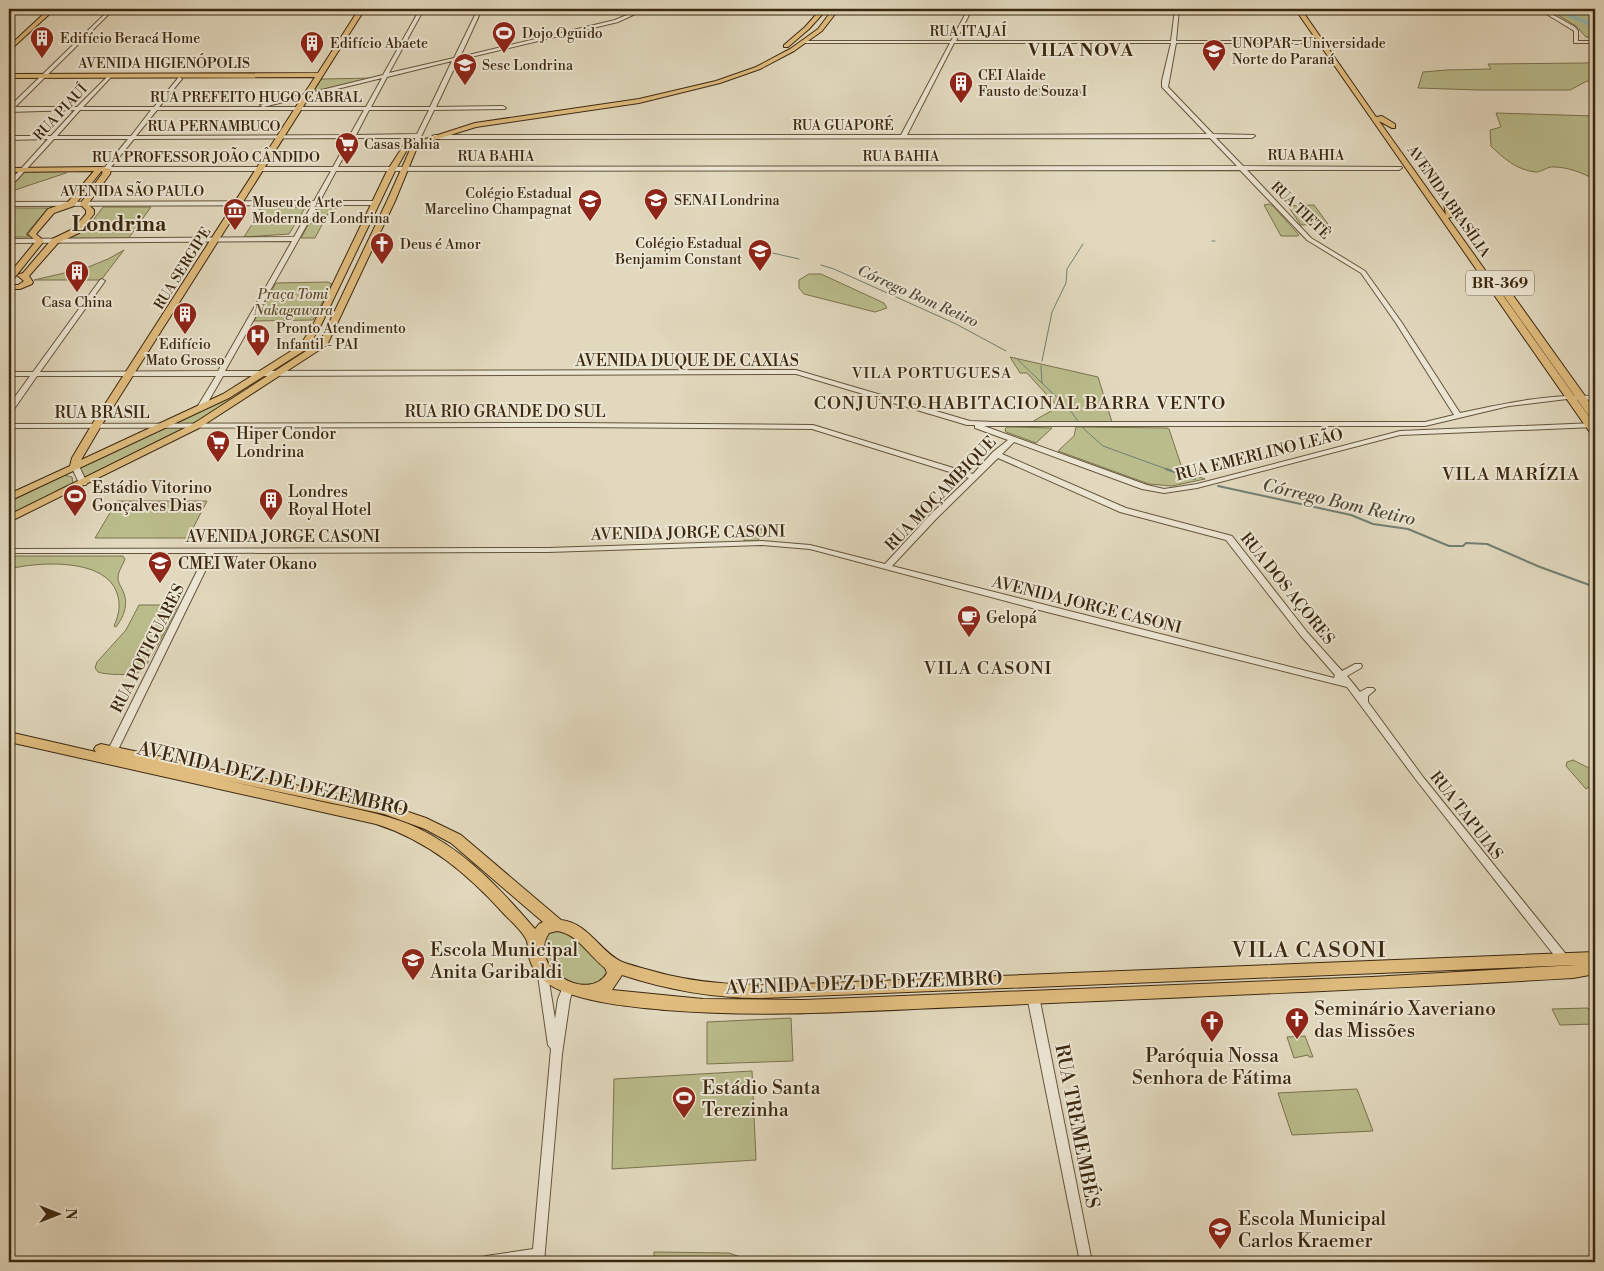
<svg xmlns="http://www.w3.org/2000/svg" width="1604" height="1271" font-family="'Libre Bodoni',serif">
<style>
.green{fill:#babc8c;stroke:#7b724e}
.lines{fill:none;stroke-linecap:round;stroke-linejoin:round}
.stream-far1{stroke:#717f72;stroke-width:1}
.stream{stroke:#717f72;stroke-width:2}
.river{fill:#94b9b4;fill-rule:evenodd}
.minor-casing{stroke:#65543a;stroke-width:2}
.major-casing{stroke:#3c280f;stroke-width:2}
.highway-casing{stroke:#3c280f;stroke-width:2}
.minor{fill:#ece6d4;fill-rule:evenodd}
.major{fill:#e0bc7e;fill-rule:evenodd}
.highway{fill:#e0bc7e;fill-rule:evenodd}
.labels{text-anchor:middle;stroke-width:4;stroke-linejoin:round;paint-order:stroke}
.far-street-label{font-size:14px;fill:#3c280f;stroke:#ece6d4}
.far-poi-label{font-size:14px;fill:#3c280f;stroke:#ece6d4;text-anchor:start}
.far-park-label{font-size:14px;font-style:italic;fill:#5c4d2e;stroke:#ece6d4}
.shield{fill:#ece6d4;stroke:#71614a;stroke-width:1}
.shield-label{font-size:15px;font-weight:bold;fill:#3c280f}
.far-water-label{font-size:15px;font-style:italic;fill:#524c38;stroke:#ece6d4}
.far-neighbourhood-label{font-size:15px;letter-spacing:1px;fill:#3c280f;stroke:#ece6d4}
.street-label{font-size:16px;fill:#3c280f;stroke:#ece6d4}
.poi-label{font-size:16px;fill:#3c280f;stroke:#ece6d4;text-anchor:start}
.far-district-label{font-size:18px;font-weight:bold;letter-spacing:1px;fill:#3c280f;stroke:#ece6d4}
.neighbourhood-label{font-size:18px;letter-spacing:1px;fill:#3c280f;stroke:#ece6d4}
.water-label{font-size:18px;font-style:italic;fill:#524c38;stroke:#ece6d4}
.near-street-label{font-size:19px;fill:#3c280f;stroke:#ece6d4}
.near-poi-label{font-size:19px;fill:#3c280f;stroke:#ece6d4;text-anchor:start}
.far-town-label{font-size:21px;font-weight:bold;fill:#3c280f;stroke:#ece6d4}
.near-quarter-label{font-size:22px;letter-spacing:1px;fill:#3c280f;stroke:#ece6d4}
</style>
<rect width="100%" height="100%" fill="#e1d8bd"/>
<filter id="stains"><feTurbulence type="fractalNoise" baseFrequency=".004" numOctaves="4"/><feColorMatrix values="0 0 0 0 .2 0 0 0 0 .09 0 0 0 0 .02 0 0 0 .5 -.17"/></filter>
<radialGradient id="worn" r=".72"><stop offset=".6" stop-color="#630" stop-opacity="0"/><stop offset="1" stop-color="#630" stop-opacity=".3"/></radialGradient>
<g class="green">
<path d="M1548 9H1576L1595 18V38L1586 37 1576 26Z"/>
<path d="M1595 61V84L1587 81 1570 90H1478L1418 88 1423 72 1447 70 1491 69 1488 64 1586 63Z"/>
<path d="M373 78 313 92 321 79Z"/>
<path d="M1079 89 1082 97 1030 95 1029 89Z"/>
<path d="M1496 113 1595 116V180C1584 173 1567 167 1554 167 1547 166 1541 173 1535 172 1517 170 1503 158 1491 146L1490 130 1501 127Z"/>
<path d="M26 171H68L66 173 9 192V189Z"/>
<path d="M1269 204 1273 206 1299 235 1297 236H1281L1264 205Z"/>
<path d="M1314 205 1328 224 1301 225 1288 206Z"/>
<path d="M263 206 305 208 289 234 244 237 261 210 257 208 258 207Z"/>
<path d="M319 206H338L337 208H332L324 220 310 221Z"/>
<path d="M103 207H151L128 239H65L85 231Z"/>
<path d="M9 208H48L26 234 29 237H9Z"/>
<path d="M309 223H323L315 238H301Z"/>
<path d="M124 250 101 280H34L86 268 108 259Z"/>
<path d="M809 274H821L884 303 887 308 875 312 804 294 799 288V280Z"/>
<path d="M328 282 332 284 313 320 254 321 276 283Z"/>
<path d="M1010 357 1098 377 1112 422 1030 423 1058 407 1027 373H1020Z"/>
<path d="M263 376 267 377 196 423 176 424Z"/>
<path d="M1007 427H1010L1052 428 1036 443 1006 432 1005 429Z"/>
<path d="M1076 427 1167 428 1169 429 1183 471 1205 479 1172 486 1149 484 1058 451 1074 436Z"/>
<path d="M162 428H187L84 480 79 467Z"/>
<path d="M64 475 72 477 73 483 56 491 53 494 9 515V502Z"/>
<path d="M117 501H207L188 538H95Z"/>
<path d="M745 529H764L767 531 757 541H744Z"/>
<path d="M9 556H123L125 559C123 565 118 571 118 578 118 582 120 585 122 589 129 602 125 615 116 627L114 626C119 615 121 605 117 593 105 557 37 562 9 569Z"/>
<path d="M139 605H178C172 617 149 665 141 671 134 676 105 675 98 672L95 668 97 662 126 630Z"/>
<path d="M1573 760 1595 771V783L1586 789 1566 766 1567 762Z"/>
<path d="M551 930 568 932 605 965 608 973 596 984 583 985 573 983 557 975 543 959 541 943Z"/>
<path d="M1588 1008 1595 1024 1560 1025 1552 1009Z"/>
<path d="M791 1018 793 1061 707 1064V1022Z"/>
<path d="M1305 1036 1313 1057H1309L1308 1055 1294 1058 1287 1037Z"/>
<path d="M752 1071 756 1160 612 1169 614 1079Z"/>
<path d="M1357 1089 1373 1131 1292 1135 1278 1093Z"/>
<path d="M654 1252 729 1253 738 1256 746 1262H654Z"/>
</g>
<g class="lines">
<g class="stream-far1">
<path d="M1212 241H1215"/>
<path d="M755 249 799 259"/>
<path d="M821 265 834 269 956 324 1006 351"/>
<path d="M1016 358 1069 409 1084 429 1103 446 1169 470"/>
<path d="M1042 361 1052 312 1066 283 1067 269 1083 244"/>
<path d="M1041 366 1042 383"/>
</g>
<g class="stream">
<path d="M1166 469 1195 479"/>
<path d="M1218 486 1351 515 1373 524 1408 529 1449 546H1463L1466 543 1487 544 1540 567 1595 587"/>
</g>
<path class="river" d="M1554 9H1560L1595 24V28L1554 11Z"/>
<g class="minor-casing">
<g id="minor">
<path d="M110 9H114L15 107H77L109 75H111V77L83 107H154L179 77 182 79 159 107H366L382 78 263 107 260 105 383 75 420 9H424L389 73 454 58 478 9H482L460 57 615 20 641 9H646L618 22 458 60 436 107 503 106 506 108 505 109 434 110 419 141H415V138H354L338 167 1237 166 1210 138 434 139 431 137 434 135H901L950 43H804L802 42 804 41H951L968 9H972L956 41H1171L1175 9H1179L1176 41H1301L1315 44V46H1313L1301 43H1176L1168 87 1213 134 1254 135 1255 136 1252 138H1216L1243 166 1401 167 1402 168 1399 170H1247L1311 238 1365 271 1402 323 1460 413C1506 403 1548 394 1595 396V400L1567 399 1509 406 1425 426H984L1147 485 1164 489 1197 484 1400 431 1595 423V427L1400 435 1197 488 1164 493 1142 489 1014 442 1002 454 1126 508 1232 536 1307 632 1342 671 1355 664H1361L1362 666 1361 668 1347 676 1360 692 1367 688H1373L1375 690 1368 696V702L1423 777 1569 958 1570 961 1569 964 1565 965 1561 964 1417 781 1347 687 1047 612 810 549 762 545 548 552 214 553 115 756 113 758H107L105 756 206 553H9V549L548 548 762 541 810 545 885 564 930 515 969 478 812 429 574 427 9 428V424L574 423 813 425 973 474 993 452 1008 440 975 428V425H967L796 374 223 376 204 409 200 411 196 409 216 376H37L12 412H9V405L30 376H9V372H33L100 280 102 279 105 281 40 372 218 371 292 241 9 243V239L294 237 312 205 9 206V202L314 201 331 171H100L98 170V168L105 167 128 139H54L11 186 9 187V182L48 139 9 140V136H51L75 110 9 112V107ZM954 43H1171L1162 81V87L1207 134 907 135ZM452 61 430 107H371L387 77ZM80 110H151L131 136H57ZM157 110H364L350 135 136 136ZM369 110H429L417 134 356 135ZM349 138 333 167H111L134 139ZM1240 170 1307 240 1361 273 1396 323 1454 415 1425 422H994L970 421 796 370 225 371 318 205H376L379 203 376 201H320L336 171ZM998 458 1120 512 1226 540 1301 636 1335 675 1334 678 892 566 936 519Z"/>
<path d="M1538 9H1543L1575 27 1578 31V41H1595V43H1574V31L1571 29Z"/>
<path d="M72 464H78L79 466 87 483 86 485H83L79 483 71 466Z"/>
<path d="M542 965 546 966 547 969 555 1019 558 999 564 984 568 982 572 984 574 987 570 999 562 1054 544 1262H480L481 1258 486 1256 533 1249 551 1049 548 1045 537 969 538 966Z"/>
<path d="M1033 991 1037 993 1039 996 1092 1262H1080L1027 996 1029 993Z"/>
</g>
</g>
<g class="major-casing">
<g id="major">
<path d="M49 9H55L9 51V46Z"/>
<path d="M359 9H365L101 426 81 460 223 394 296 348 303 341 313 325 387 171 407 140H411L412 141 395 171 321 325 310 344 302 352 229 398 9 501V494L70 466 72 458 91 426 315 77 9 78V74L318 73Z"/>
<path d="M821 9H827L809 29 788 47H784V45L805 27Z"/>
<path d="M833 9H839L822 31 794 51 760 69 720 83 639 103 476 127 418 145 395 201 327 345 199 428 9 522V515L193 424 320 342 387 201 413 143 475 123 639 99 716 81 756 67 790 49 818 29Z"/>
<path d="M100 167 111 169 110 174 88 204 94 210V214L79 233 58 243 29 276 33 282 32 284 20 289H9V285H18L24 281 17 275 23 273 52 239 73 229 86 214V210L80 204 102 174 103 169 74 206 54 213 36 234 44 241 15 277H9V274L36 241 28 234 48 209 68 202 94 171 9 172V168Z"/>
</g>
</g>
<g class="highway-casing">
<g id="highway">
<path d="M1295 9H1301L1376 117 1382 116 1395 124V128H1392L1379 121 1446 215 1444 203 1451 201 1454 216 1448 218 1595 425V435L1591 434Z"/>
<path d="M1499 279 1502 280 1595 410V420L1591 419 1494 282Z"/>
<path d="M9 732 96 752 94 749 96 746 101 744 385 804 426 818 461 835 561 920C588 923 598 949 620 961 629 965 639 967 649 970 699 985 749 986 801 984L1595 952V974L1573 978C1368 990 1164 998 959 1007 861 1011 763 1018 665 1010 633 1007 600 1004 570 994 551 988 534 977 529 957 527 951 529 944 526 939 521 930 512 922 505 915 468 874 429 841 376 824L9 742ZM224 780 384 814 425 829 451 843 543 922 539 924 535 929C504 893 472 858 431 835 400 817 366 811 332 804 296 796 260 788 224 780ZM557 931C578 934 589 956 605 968L607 973C589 1004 526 968 549 933ZM1576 965 1372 977 803 1000 703 999 612 990 622 975C668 990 713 998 761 998Z"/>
</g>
</g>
<use href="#minor" class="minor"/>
<use href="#major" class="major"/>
<use href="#highway" class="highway"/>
</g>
<defs>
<g id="stadium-pin" transform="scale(1.25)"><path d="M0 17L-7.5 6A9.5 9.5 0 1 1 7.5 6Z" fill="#8f2418" stroke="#ece6d4"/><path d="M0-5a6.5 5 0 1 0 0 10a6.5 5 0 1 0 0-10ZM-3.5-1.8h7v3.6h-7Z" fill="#fff"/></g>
<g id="building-pin" transform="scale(1.25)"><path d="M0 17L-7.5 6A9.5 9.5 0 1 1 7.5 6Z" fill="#8f2418" stroke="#ece6d4"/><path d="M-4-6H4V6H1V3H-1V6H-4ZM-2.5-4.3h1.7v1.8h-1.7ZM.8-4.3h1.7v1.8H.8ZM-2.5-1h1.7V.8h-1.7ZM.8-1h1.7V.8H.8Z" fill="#fff"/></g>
<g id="university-pin" transform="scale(1.25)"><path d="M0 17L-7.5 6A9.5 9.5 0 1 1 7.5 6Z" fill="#8f2418" stroke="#ece6d4"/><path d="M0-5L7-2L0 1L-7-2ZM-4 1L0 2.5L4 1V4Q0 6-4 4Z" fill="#fff"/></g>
<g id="supermarket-pin" transform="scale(1.25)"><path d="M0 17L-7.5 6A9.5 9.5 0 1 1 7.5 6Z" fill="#8f2418" stroke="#ece6d4"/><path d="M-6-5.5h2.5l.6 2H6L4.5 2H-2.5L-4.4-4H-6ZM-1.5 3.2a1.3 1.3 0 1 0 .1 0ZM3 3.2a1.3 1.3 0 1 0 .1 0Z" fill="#fff"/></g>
<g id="school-pin" transform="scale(1.25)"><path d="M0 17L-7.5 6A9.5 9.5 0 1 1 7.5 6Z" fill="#8f2418" stroke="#ece6d4"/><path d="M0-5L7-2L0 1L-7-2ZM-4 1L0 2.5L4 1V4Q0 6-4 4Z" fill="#fff"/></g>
<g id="museum-pin" transform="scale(1.25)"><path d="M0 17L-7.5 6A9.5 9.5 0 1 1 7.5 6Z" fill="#8f2418" stroke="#ece6d4"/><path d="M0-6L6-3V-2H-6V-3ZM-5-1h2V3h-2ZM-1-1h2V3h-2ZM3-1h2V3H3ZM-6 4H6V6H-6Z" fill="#fff"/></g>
<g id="church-pin" transform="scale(1.25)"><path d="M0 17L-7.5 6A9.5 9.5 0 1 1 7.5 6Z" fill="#8f2418" stroke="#ece6d4"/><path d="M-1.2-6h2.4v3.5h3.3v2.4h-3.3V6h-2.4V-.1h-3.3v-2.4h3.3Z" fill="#fff"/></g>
<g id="hospital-pin" transform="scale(1.25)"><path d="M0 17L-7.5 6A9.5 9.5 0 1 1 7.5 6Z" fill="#8f2418" stroke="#ece6d4"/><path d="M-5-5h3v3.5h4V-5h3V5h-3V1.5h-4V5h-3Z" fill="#fff"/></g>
<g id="cafe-pin" transform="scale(1.25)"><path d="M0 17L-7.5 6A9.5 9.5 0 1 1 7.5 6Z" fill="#8f2418" stroke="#ece6d4"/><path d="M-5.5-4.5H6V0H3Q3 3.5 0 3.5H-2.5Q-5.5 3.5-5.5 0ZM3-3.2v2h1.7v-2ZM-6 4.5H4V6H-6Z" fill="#fff"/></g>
</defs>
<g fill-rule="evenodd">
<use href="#stadium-pin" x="504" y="33"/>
<use href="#building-pin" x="42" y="38"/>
<use href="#building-pin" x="312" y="43"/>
<use href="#university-pin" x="1214" y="51"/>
<use href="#university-pin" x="465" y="65"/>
<use href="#building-pin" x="961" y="83"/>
<use href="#supermarket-pin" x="347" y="144"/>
<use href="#university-pin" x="656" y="200"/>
<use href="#school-pin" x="590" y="201"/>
<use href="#museum-pin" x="235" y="210"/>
<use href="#church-pin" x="382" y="244"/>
<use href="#school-pin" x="760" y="251"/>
<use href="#building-pin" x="77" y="272"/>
<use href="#building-pin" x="185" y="314"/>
<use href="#hospital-pin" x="258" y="336"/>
<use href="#supermarket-pin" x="218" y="442"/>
<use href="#stadium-pin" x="75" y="496"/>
<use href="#building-pin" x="271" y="500"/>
<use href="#school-pin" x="160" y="563"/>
<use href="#cafe-pin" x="969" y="617"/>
<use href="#school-pin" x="413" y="960"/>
<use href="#church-pin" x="1297" y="1019"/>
<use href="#church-pin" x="1212" y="1022"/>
<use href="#stadium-pin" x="684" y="1098"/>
<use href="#school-pin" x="1220" y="1229"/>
</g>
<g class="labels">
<g class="far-street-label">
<text x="968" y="36">RUA ITAJAÍ</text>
<text x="164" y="68">AVENIDA HIGIENÓPOLIS</text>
<text x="256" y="102">RUA PREFEITO HUGO CABRAL</text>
<text transform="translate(60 112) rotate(-47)" y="5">RUA PIAUÍ</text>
<text x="843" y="130">RUA GUAPORÉ</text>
<text x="214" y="131">RUA PERNAMBUCO</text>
<text x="1306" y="160">RUA BAHIA</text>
<text x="496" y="161">RUA BAHIA</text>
<text x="901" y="161">RUA BAHIA</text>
<text x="206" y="162">RUA PROFESSOR JOÃO CÂNDIDO</text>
<text x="132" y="196">AVENIDA SÃO PAULO</text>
<text transform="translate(1449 201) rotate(55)" y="5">AVENIDA BRASÍLIA</text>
<text transform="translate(1301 210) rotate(44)" y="5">RUA TIETÊ</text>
<text transform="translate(182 268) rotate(-58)" y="5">RUA SERGIPE</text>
</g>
<g class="far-poi-label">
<text x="522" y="38">Dojo Oguido</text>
<text x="60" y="43">Edifício Beracá Home</text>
<text x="330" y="48">Edifício Abaete</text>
<text x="1232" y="48">UNOPAR - Universidade<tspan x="1232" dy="16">Norte do Paraná</tspan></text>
<text x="482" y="70">Sesc Londrina</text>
<text x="978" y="80">CEI Alaide<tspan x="978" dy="16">Fausto de Souza I</tspan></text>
<text x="364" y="149">Casas Bahia</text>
<text x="572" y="198" text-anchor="end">Colégio Estadual<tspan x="572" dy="16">Marcelino Champagnat</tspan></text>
<text x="674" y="205">SENAI Londrina</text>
<text x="252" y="207">Museu de Arte<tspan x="252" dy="16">Moderna de Londrina</tspan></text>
<text x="742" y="248" text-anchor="end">Colégio Estadual<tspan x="742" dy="16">Benjamim Constant</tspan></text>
<text x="400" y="249">Deus é Amor</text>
<text x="77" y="307" text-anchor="middle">Casa China</text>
<text x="276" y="333">Pronto Atendimento<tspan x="276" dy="16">Infantil - PAI</tspan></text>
<text x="185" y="349" text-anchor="middle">Edifício<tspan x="185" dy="16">Mato Grosso</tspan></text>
</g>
<g class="far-park-label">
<text x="293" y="299">Praça Tomi<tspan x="293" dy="16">Nakagawara</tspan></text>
</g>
<rect class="shield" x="1466" y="270.5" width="68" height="25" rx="4"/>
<g class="shield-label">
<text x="1500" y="288">BR-369</text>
</g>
<g class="far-water-label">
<text transform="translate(918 296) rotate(24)" y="5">Córrego Bom Retiro</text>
</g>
<g class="far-neighbourhood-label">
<text x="932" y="378">VILA PORTUGUESA</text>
</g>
<g class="street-label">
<text x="687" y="366">AVENIDA DUQUE DE CAXIAS</text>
<text x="505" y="417">RUA RIO GRANDE DO SUL</text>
<text x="102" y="418">RUA BRASIL</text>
<text transform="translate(1259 454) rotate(-14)" y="6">RUA EMERLINO LEÃO</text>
<text transform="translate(940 493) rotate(-46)" y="6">RUA MOÇAMBIQUE</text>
<text transform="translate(688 532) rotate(-1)" y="6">AVENIDA JORGE CASONI</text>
<text x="283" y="542">AVENIDA JORGE CASONI</text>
<text transform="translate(1288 588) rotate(51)" y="6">RUA DOS AÇORES</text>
<text transform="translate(1087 604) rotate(14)" y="6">AVENIDA JORGE CASONI</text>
<text transform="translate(147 648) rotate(-63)" y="6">RUA POTIGUARES</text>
<text transform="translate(1467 815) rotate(52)" y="6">RUA TAPUIAS</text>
</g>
<g class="poi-label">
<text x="236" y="439">Hiper Condor<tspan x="236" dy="18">Londrina</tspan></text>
<text x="92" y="493">Estádio Vitorino<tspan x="92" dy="18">Gonçalves Dias</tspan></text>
<text x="288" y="497">Londres<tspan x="288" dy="18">Royal Hotel</tspan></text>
<text x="178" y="569">CMEI Water Okano</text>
<text x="986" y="623">Gelopá</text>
</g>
<g class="far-district-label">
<text x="1081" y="56">VILA NOVA</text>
</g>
<g class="neighbourhood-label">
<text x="1020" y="409">CONJUNTO HABITACIONAL BARRA VENTO</text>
<text x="1511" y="480">VILA MARÍZIA</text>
<text x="988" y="674">VILA CASONI</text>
</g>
<g class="water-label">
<text transform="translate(1339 502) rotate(13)" y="6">Córrego Bom Retiro</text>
</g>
<g class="near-street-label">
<text transform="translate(273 778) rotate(13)" y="7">AVENIDA DEZ DE DEZEMBRO</text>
<text transform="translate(864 982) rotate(-2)" y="7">AVENIDA DEZ DE DEZEMBRO</text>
<text transform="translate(1078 1126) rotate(79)" y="7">RUA TREMEMBÉS</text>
</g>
<g class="near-poi-label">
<text x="430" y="956">Escola Municipal<tspan x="430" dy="22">Anita Garibaldi</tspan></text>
<text x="1314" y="1015">Seminário Xaveriano<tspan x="1314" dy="22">das Missões</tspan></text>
<text x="1212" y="1062" text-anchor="middle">Paróquia Nossa<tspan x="1212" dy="22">Senhora de Fátima</tspan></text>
<text x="702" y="1094">Estádio Santa<tspan x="702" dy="22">Terezinha</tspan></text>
<text x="1238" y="1225">Escola Municipal<tspan x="1238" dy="22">Carlos Kraemer</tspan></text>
</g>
<g class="far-town-label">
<text x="119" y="231">Londrina</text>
</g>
<g class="near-quarter-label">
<text x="1309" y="957">VILA CASONI</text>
</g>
</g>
<rect width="1604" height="1271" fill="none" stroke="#e1d8bd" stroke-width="30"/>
<rect x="10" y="10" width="1584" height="1251" fill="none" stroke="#3c280f" stroke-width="2.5"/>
<rect x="15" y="15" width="1574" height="1241" fill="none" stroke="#3c280f"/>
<g transform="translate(58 1214) rotate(90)" stroke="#ece6d4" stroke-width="4" paint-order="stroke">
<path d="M0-4L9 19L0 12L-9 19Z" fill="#3c280f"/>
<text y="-8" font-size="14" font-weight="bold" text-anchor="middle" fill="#3c280f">N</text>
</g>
<rect width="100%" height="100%" filter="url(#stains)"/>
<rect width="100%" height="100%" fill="url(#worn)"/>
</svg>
